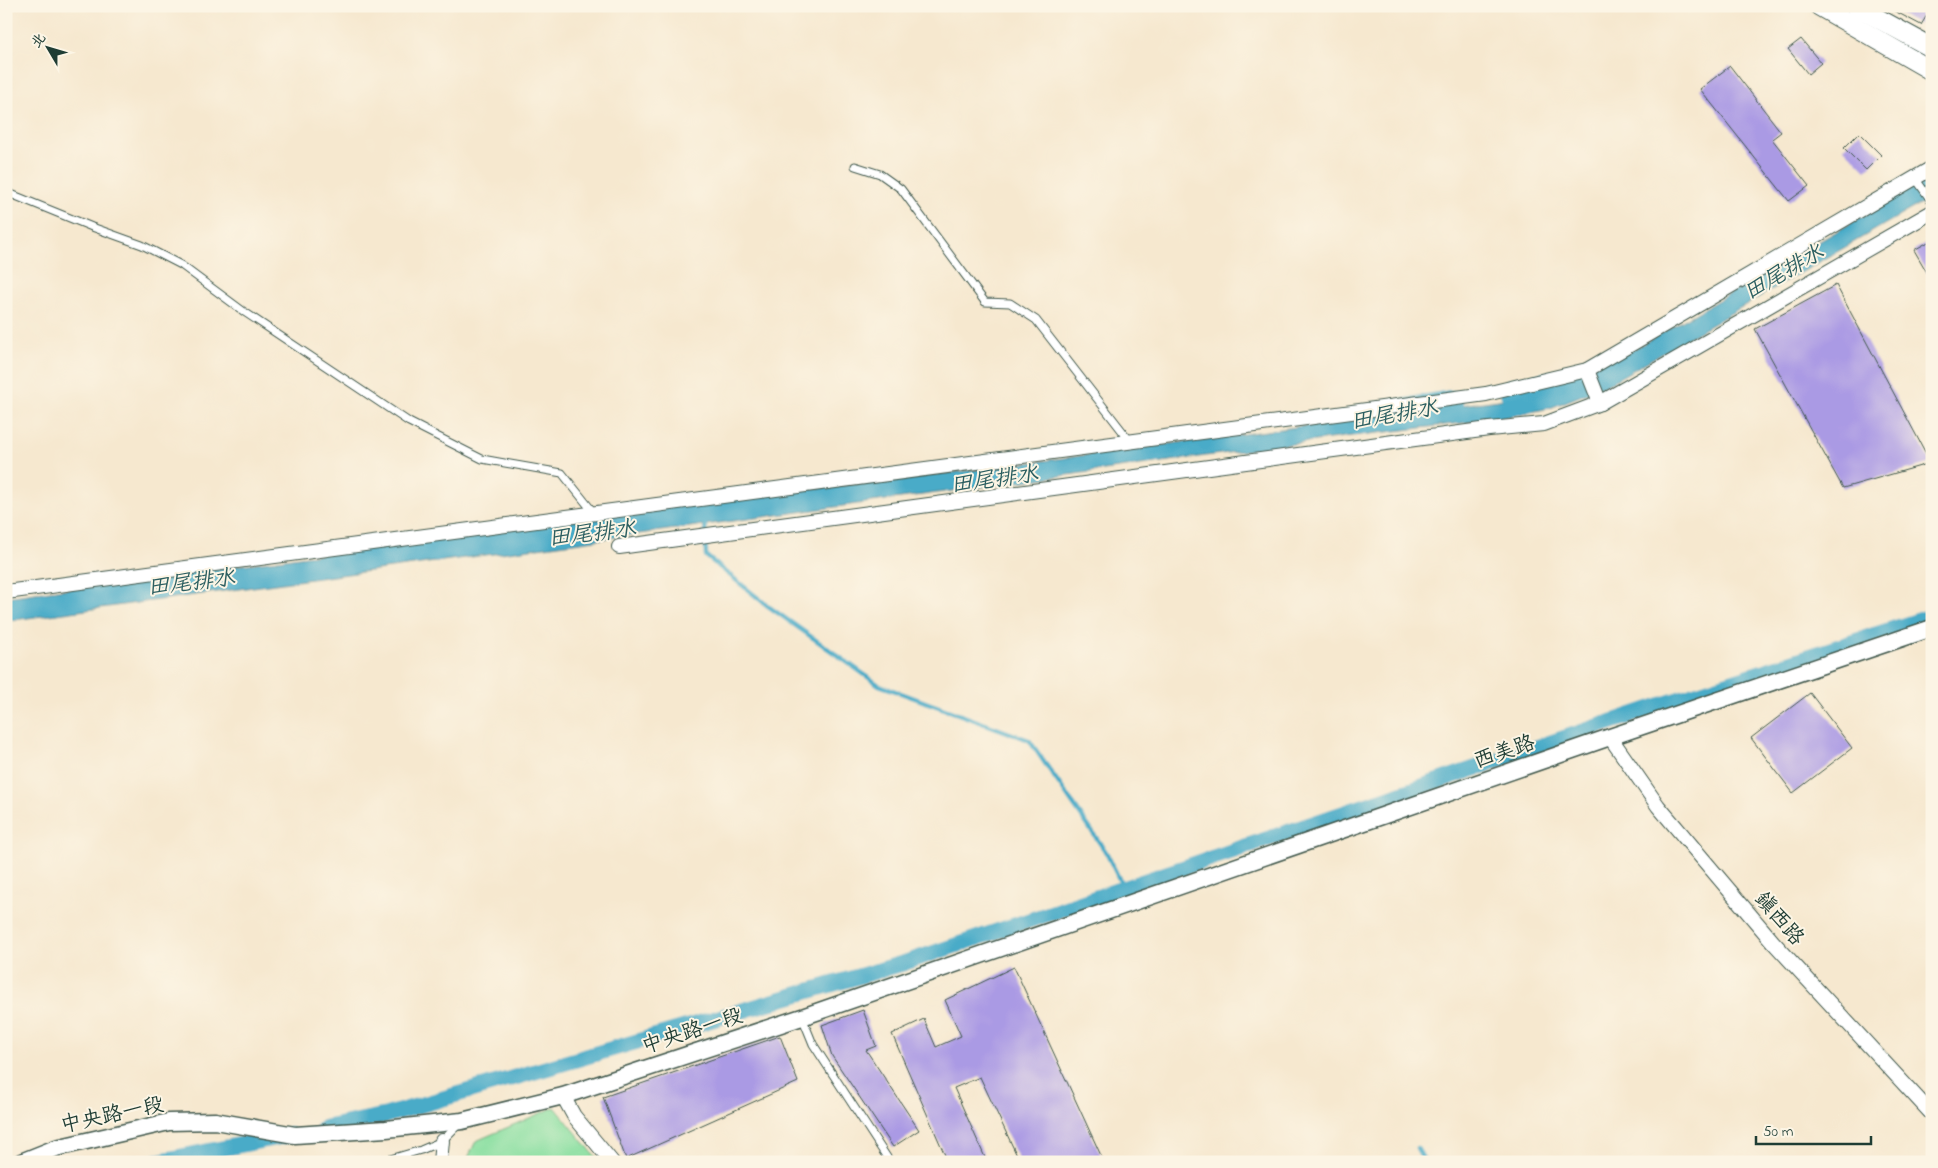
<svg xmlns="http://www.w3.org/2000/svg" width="1938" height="1168" font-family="'Indie Flower','LXGW WenKai TC',sans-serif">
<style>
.green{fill:#8adfa1;stroke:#548e6a}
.water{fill:#48abc8;stroke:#34747e}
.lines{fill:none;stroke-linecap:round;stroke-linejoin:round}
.stream{stroke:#48abc8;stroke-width:4.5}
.canal{stroke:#48abc8;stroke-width:16}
.river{stroke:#48abc8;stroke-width:28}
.building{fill:#aa9ae4}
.service-casing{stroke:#3f574b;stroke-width:9}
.minor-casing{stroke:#3f574b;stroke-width:16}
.tertiary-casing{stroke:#3f574b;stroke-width:19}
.secondary-casing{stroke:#3f574b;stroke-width:21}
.service{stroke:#fff;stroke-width:7}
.minor{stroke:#fff;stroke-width:14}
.tertiary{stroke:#fff;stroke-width:16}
.secondary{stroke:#fff;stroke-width:19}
.labels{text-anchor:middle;stroke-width:4;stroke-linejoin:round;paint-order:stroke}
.street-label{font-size:21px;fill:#1f3d34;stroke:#fcf5e5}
.water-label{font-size:22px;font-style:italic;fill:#2b5e60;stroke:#fcf5e5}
</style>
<rect width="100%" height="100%" fill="#fcf5e5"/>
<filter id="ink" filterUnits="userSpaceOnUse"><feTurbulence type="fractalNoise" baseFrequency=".02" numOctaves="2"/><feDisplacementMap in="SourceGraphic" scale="10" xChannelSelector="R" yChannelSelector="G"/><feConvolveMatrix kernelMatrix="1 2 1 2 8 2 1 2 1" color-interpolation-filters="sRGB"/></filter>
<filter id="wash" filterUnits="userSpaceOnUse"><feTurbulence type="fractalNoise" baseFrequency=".0096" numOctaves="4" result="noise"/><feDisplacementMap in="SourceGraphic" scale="20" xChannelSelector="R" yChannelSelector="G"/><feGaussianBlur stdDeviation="1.12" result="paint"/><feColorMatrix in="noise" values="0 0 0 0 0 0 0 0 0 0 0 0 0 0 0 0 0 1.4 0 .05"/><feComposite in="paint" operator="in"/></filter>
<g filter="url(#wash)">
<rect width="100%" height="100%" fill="#f6e8cf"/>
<path class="green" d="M555 1107 600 1162H466L476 1141Z"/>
<path class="water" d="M1932 176V197L1605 386 1550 408 1496 419 1344 437 6 621V597L710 501 974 470 1499 400 1575 382 1586 377Z"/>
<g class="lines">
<g class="stream">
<path d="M705 519 706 556 768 606 879 685 1029 740 1106 852 1124 889"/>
<path d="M1417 1148 1425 1162"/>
</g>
<g class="canal">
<path d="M324 1128 387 1115 904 963 1664 704 1932 616"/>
<path d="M154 1162 290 1135"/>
</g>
<g class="river">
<path d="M1514 392 1580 380 1611 364"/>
<path d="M1359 420 1450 404"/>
</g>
</g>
<g id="blocks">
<g class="building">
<path d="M1885 6H1932V7L1921 25Z"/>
<path d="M1801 39 1821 63 1808 74 1788 49Z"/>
<path d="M1730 66 1781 132 1772 139 1809 186 1789 201 1700 89Z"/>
<path d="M1859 133 1881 155 1866 170 1844 148Z"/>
<path d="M1932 240V281L1914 250Z"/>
<path d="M1836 285 1931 463 1843 488 1755 329Z"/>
<path d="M1810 693 1852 748 1793 793 1751 738Z"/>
<path d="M1014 967 1104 1162H1020L980 1077 954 1088 987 1162H948L892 1034 924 1019 936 1047 961 1036 945 1000Z"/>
<path d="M863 1010 876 1046 866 1050 919 1130 893 1147 832 1056 822 1025Z"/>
<path d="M780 1036 798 1082 626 1159 603 1097Z"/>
</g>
</g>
</g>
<g filter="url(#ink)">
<use href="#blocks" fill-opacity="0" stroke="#3f574b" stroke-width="1"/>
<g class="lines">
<g class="service-casing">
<g id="service">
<path d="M855 166 880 174 901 189 985 302 1010 303 1036 320 1130 441"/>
<path d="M1915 178 1932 202"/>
<path d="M6 192 92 227 142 245 181 265 243 311 409 422 482 459 562 473 594 513"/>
<path d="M802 1017 813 1044 890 1162"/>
<path d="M380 1162 421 1150 442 1141 459 1124"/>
</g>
</g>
<g class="minor-casing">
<g id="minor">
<path d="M1587 370 1600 403"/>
<path d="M619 547 1489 429 1544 424 1600 403 1932 212"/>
<path d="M6 592 1486 394 1587 370 1932 168"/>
<path d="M1610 737 1658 806 1773 942 1932 1114"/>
<path d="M563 1096 574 1116 612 1162"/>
<path d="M440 1162 442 1141"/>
</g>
</g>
<g class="tertiary-casing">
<path id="tertiary" d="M21 1162 56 1148 169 1122 215 1121 295 1135 386 1129 462 1121 563 1096 802 1017 1610 737 1932 628"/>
</g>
<g class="secondary-casing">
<g id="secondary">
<path d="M1819 6 1932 71"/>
<path d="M1855 6 1932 48"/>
</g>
</g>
<use href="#service" class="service"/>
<use href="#minor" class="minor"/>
<use href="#tertiary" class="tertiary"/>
<use href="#secondary" class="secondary"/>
</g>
</g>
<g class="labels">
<g class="street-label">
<text transform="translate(1504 751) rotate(-19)" y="7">西美路</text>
<text transform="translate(1780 918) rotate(49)" y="7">鎮西路</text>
<text transform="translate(692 1030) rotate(-18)" y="7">中央路一段</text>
<text transform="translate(112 1114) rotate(-12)" y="7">中央路一段</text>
</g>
<g class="water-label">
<text transform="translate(1783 271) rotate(-30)" y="8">田尾排水</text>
<text transform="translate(1394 413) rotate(-10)" y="8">田尾排水</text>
<text transform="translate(994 478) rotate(-8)" y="8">田尾排水</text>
<text transform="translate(592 532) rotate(-7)" y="8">田尾排水</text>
<text transform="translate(191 581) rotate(-7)" y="8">田尾排水</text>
</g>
</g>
<rect width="1938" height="1168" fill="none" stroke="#fcf5e5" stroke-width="25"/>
<g transform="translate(48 48) rotate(308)" stroke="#fcf5e5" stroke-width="4" paint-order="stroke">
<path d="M0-4L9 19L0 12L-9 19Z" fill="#1f3d34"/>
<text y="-8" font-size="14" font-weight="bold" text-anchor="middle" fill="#1f3d34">北</text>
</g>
<path d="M1756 1136v8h115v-8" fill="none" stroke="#1f3d34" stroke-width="2.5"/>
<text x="1763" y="1136" font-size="15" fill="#1f3d34" stroke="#fcf5e5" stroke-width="4" paint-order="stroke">50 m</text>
</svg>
